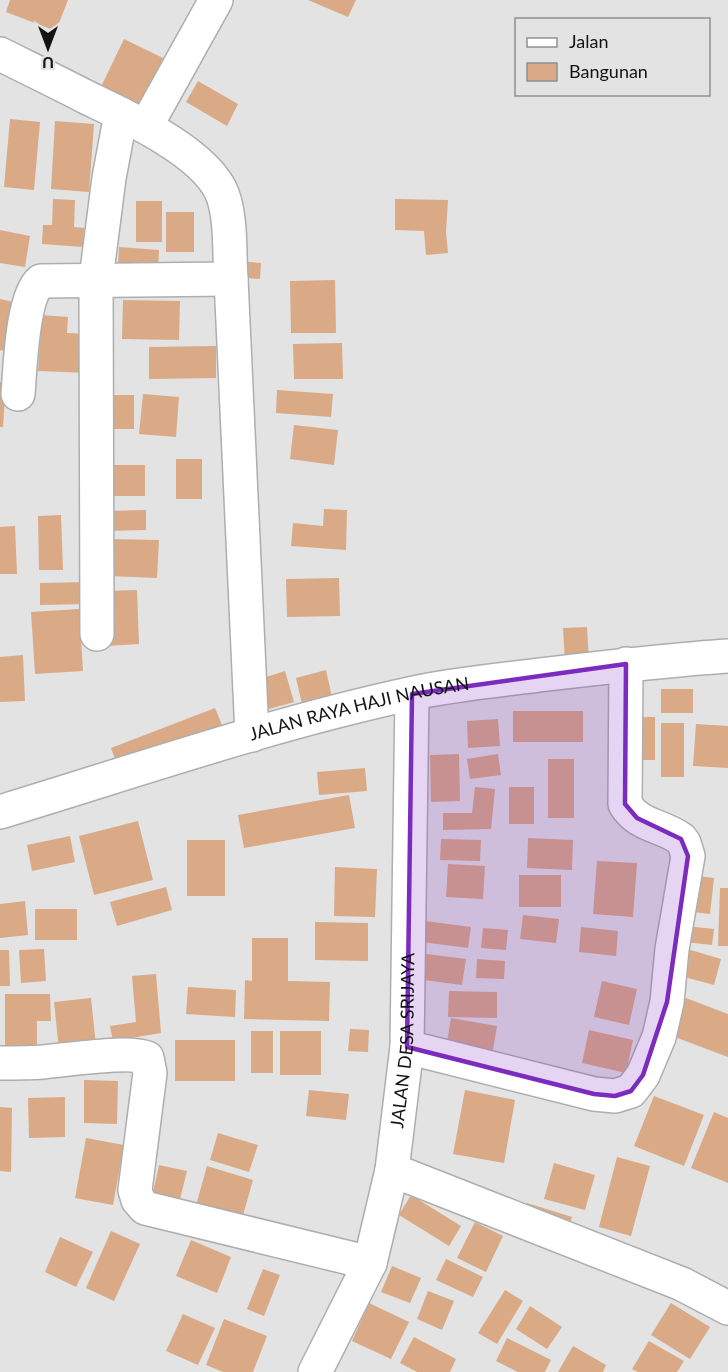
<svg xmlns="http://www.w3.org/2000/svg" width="728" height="1372" font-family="Lato,sans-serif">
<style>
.building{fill:#d9aa85}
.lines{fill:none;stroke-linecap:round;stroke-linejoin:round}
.street-casing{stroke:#aeaeaf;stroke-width:36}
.secondary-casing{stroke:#aeaeaf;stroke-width:36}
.street{stroke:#fff;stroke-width:33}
.secondary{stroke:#fff;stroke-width:33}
.marked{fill:#7b2cbf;fill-opacity:0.2;stroke:#7b2cbf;stroke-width:4.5;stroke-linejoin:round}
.labels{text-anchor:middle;stroke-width:6;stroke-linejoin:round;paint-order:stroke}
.street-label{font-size:18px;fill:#131314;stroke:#e3e3e4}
</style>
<rect width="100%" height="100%" fill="#e3e3e4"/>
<g class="building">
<path d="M10 0H68L56 31 6 12Z"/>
<path d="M308 0H356L348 17Z"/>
<path d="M124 39 165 59 140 110 99 91Z"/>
<path d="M198 81 238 104 227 126 186 102Z"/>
<path d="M10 119 40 122 34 190 4 187Z"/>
<path d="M55 121 94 124 89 192 51 189Z"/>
<path d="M53 199 75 200 74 227 84 228 83 247 42 244 43 225H52Z"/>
<path d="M395 199 448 200 446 232 448 253 426 255 424 231 395 230Z"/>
<rect x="136" y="201" width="26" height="41"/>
<rect x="166" y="212" width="28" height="40"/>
<path d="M0 230 30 236 25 267 0 263Z"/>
<path d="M119 247 159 250 158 269 118 266Z"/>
<path d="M236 261 261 263 260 279 235 277Z"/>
<path d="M335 280 336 333H291L290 281Z"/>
<path d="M0 299 18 303 6 351 0 350Z"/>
<path d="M123 300 180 301 179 340 122 339Z"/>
<path d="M42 315 68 317 67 333 91 334 88 373 38 371Z"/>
<path d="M342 343 343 379H294L293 344Z"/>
<path d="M216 346V378L149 379V347Z"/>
<path d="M0 382H6L3 427H0Z"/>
<path d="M277 390 333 394 331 417 276 413Z"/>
<path d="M143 394 179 397 176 437 139 434Z"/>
<rect x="101" y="395" width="33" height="34"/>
<path d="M294 425 338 430 334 465 290 459Z"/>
<rect x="176" y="459" width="26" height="40"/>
<rect x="102" y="465" width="43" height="31"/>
<path d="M324 509 347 510 346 550 291 546 293 523 323 526Z"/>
<path d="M146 510V530L106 531 105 511Z"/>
<path d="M61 515 63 570H39L38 516Z"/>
<path d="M15 526 17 574H0V527Z"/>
<path d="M109 539 159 540 157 578 108 576Z"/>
<path d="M339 578 340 616 287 617 286 579Z"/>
<path d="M88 582V604L40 605V583Z"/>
<path d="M137 590 139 644 106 646 104 591Z"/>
<path d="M79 609 83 671 35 674 31 612Z"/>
<path d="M587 627 589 661 565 663 563 628Z"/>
<path d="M23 655 25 701 0 702V657Z"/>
<path d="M326 670 332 697 302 704 296 678Z"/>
<path d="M285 671 294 702 269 709 260 679Z"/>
<rect x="661" y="689" width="32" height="24"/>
<path d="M215 708 226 735 121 775 111 748Z"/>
<rect x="513" y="711" width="70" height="31"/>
<rect x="632" y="717" width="23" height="43"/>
<path d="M498 719 500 746 468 748 467 721Z"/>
<rect x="661" y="723" width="23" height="54"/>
<path d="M696 724 728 726V768L693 766Z"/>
<path d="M459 754 460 801 431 802 430 755Z"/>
<path d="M498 754 501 775 470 779 467 759Z"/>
<rect x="548" y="759" width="26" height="59"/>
<path d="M365 768 367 791 319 795 317 772Z"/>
<path d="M475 787 495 789 491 829 443 830V813H472Z"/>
<rect x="509" y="787" width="25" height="37"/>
<path d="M349 795 355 828 244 848 238 815Z"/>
<path d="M138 821 153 880 94 895 79 836Z"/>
<path d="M70 836 75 862 32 871 27 845Z"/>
<path d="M528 838 573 840 572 870 527 868Z"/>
<path d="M441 839 481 840 480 861 440 860Z"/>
<rect x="187" y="840" width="38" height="56"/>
<path d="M597 861 637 863 633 917 593 914Z"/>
<path d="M448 864 485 866 483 899 446 897Z"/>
<path d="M335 867 377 869 375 917 334 916Z"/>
<rect x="519" y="875" width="42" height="32"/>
<path d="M689 875 714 878 710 914 685 911Z"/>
<path d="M166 887 172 910 117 926 110 902Z"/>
<path d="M720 888H728V946H718Z"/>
<path d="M25 901 28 935 0 938V904Z"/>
<rect x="35" y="909" width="42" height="31"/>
<path d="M523 915 559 919 556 943 520 939Z"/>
<path d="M425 921 471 927 468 948 422 942Z"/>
<path d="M315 922 368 923V961L315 960Z"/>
<path d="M676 925 714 929 712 945 675 941Z"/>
<path d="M581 927 618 931 616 956 579 952Z"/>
<path d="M483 928 508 930 506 950 481 948Z"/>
<path d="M252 938H288V981L330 982 329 1021 244 1019 245 980 252 981Z"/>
<path d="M684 948 721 959 714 985 677 975Z"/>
<path d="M44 949 46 981 21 983 19 950Z"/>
<path d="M0 950H9L10 986H0Z"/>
<path d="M419 953 466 959 462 985 416 979Z"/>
<path d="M477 959 505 961 504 979 476 978Z"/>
<path d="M156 974 161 1033 113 1041 110 1026 136 1022 132 976Z"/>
<path d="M602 981 637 989 629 1025 594 1017Z"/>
<path d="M188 987 236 990 235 1017 186 1014Z"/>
<path d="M449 991 497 992V1018L448 1017Z"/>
<path d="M5 994H50L51 1021H37V1051H5Z"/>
<path d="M678 995 728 1014V1057L664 1033Z"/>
<path d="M91 998 96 1046 59 1050 54 1002Z"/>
<path d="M451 1018 497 1026 492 1056 446 1048Z"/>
<path d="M350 1029 369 1030 368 1052 348 1051Z"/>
<path d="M589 1030 633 1040 626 1073 582 1063Z"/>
<rect x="251" y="1031" width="22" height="42"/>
<rect x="280" y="1031" width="41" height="44"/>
<rect x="175" y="1040" width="60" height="41"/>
<path d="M84 1080 118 1081 117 1124 84 1123Z"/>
<path d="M309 1090 349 1094 346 1120 306 1116Z"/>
<path d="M465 1090 515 1100 504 1163 453 1154Z"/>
<path d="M654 1096 704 1115 684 1166 634 1146Z"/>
<path d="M65 1097V1137L29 1138 28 1098Z"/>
<path d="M0 1107 12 1108 11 1172 0 1171Z"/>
<path d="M714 1112 728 1118V1183L691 1168Z"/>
<path d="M218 1133 258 1145 249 1172 210 1160Z"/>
<path d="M86 1138 124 1145 113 1205 75 1198Z"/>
<path d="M617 1157 650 1166 631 1236 599 1227Z"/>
<path d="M554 1163 595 1175 585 1210 544 1199Z"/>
<path d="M159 1165 187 1171 179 1203 152 1197Z"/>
<path d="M207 1166 253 1180 241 1222 195 1209Z"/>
<path d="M411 1195 461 1226 449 1246 399 1215Z"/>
<path d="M527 1203 572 1217 569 1228 524 1215Z"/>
<path d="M475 1222 503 1236 486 1272 457 1258Z"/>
<path d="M111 1231 140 1244 114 1301 86 1288Z"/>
<path d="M60 1237 93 1252 76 1287 45 1272Z"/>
<path d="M191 1240 231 1257 217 1293 176 1276Z"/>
<path d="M446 1259 483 1277 473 1297 436 1280Z"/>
<path d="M392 1266 421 1278 410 1303 381 1292Z"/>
<path d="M263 1269 280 1275 264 1316 247 1309Z"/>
<path d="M505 1290 523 1301 497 1344 478 1333Z"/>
<path d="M428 1291 454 1301 442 1330 417 1319Z"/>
<path d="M369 1303 409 1322 391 1359 352 1341Z"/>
<path d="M671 1303 710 1327 690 1359 651 1335Z"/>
<path d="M530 1306 562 1327 547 1349 516 1329Z"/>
<path d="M183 1314 215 1328 198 1365 166 1351Z"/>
<path d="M224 1319 267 1336 253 1372H223L206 1365Z"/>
<path d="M414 1337 456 1359 450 1372H417L400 1363Z"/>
<path d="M507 1338 551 1360 545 1372H518L496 1361Z"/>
<path d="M649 1341 684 1361 677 1372H638L632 1369Z"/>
<path d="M573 1346 606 1365 603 1372H558Z"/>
</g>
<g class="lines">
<g class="street-casing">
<g id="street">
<path d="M0 54C28 68 57 82 86 97 125 116 199 149 220 189 232 212 229 253 231 279L252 735"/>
<path d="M146 126 216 0"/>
<path d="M18 394C20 370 22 296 41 281L231 279"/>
<path d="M97 634 96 279 109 178 121 114"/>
<path d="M407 1047 594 1094 615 1096 631 1091 643 1075 659 1037 667 1002 672 949 688 856 684 843 681 839C662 825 638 826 625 804L626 664"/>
<path d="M0 1063C14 1063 29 1063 43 1062 66 1060 130 1050 147 1058L150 1073 135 1190 138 1200 145 1208 370 1263"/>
<path d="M392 1170 682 1284 728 1308"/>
<path id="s1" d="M315 1372 370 1263 392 1170 407 1047 412 694"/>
</g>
</g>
<g class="secondary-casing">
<g id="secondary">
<path id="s2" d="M0 812C135 771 271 724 409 694 454 684 502 680 548 674 608 667 668 660 728 656"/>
</g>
</g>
<use href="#street" class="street"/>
<use href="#secondary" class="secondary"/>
</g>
<path class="marked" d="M626 664 625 804 637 818 681 839 688 856 667 1002 643 1075 631 1091 615 1096 594 1094 407 1047 412 694Z"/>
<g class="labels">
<g class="street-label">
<text dy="6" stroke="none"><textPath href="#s2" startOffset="374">JALAN RAYA HAJI NAUSAN</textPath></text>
<text dy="6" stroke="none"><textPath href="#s1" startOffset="348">JALAN DESA SRIJAYA</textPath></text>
</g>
</g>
<rect x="515" y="18" width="195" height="78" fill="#e3e3e4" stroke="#909091" stroke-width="1.5"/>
<rect x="527" y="38" width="30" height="9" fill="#ffffff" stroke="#909091" stroke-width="1.5"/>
<text x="569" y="48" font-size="18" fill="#131314">Jalan</text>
<rect x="527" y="63" width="30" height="18" fill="#d9aa85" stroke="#909091" stroke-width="1.5"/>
<text x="569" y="78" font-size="18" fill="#131314">Bangunan</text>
<g transform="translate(48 48) rotate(180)" stroke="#e3e3e4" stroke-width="4.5" paint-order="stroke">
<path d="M0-4.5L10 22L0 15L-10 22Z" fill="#131314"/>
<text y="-9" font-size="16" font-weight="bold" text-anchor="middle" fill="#131314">U</text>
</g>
</svg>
